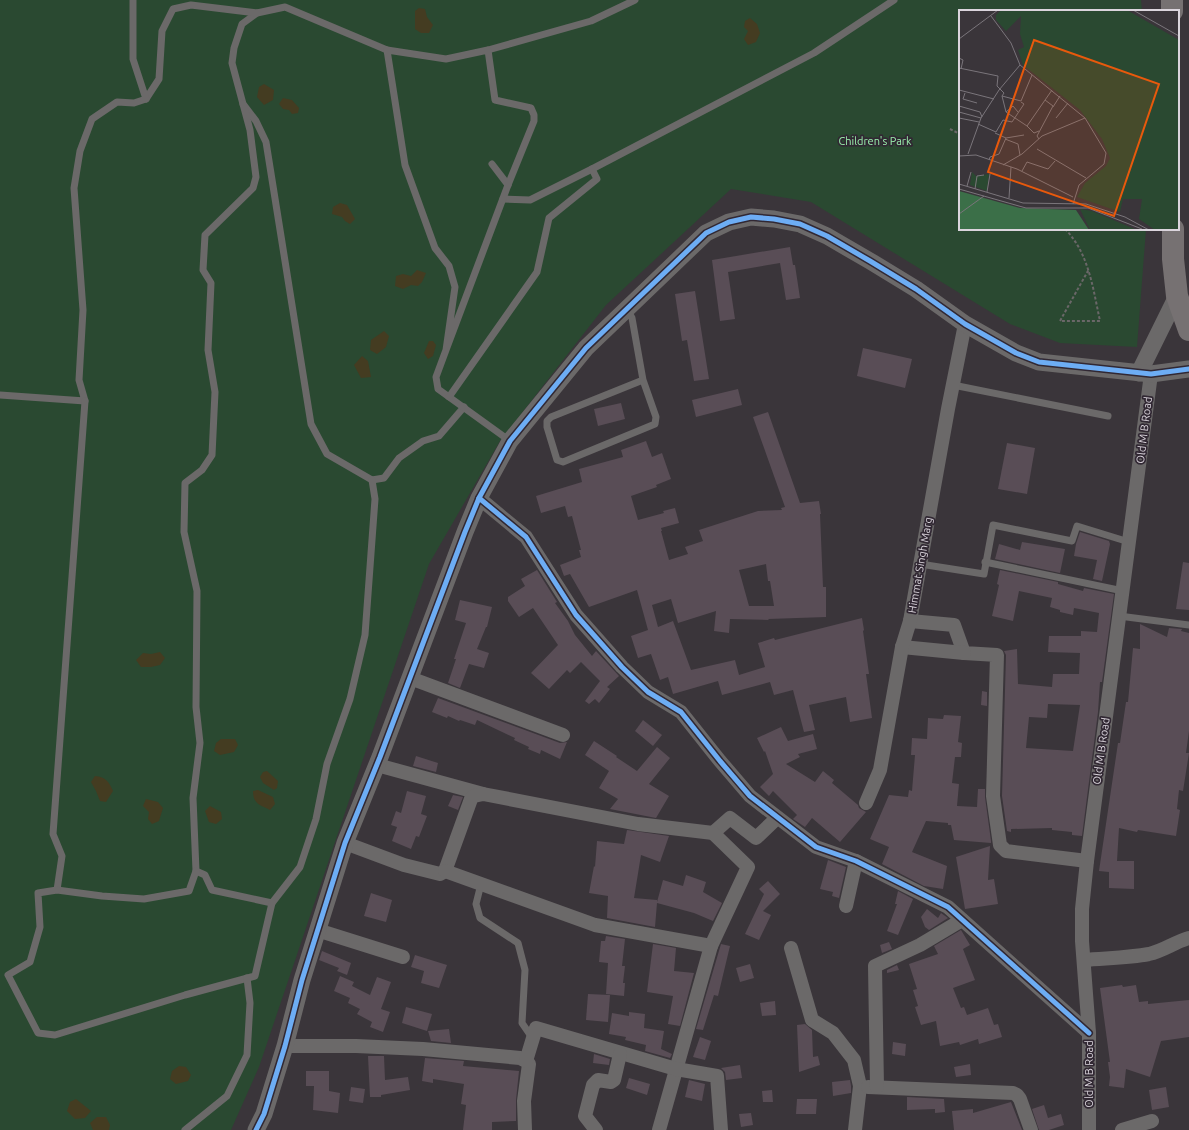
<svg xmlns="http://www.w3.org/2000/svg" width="1189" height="1130" font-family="Ubuntu,sans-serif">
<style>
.green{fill:#2a4931}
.sand{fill:#443c21}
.building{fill:#594d56;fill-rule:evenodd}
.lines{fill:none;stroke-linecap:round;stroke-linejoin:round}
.path{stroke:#6a6768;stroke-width:2;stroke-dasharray:3 2;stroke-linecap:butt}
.service{stroke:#6b6969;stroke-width:7}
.minor{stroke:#6b6969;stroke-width:14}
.tertiary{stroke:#6b6969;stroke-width:17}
.primary{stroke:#767172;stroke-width:22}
.cycleway-casing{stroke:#312833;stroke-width:8}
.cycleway{stroke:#6dadf4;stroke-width:5}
.labels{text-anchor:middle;stroke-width:3.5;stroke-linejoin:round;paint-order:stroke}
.park-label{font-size:11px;fill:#9af1ad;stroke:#312833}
.street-label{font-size:11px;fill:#dbd5dd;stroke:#312833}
.inset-road{fill:none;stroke:#7a757b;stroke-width:1}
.view{fill:#e8590c;fill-opacity:0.15;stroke:#e8590c;stroke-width:2}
.inset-edge{fill:none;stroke:#dbd5dd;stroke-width:2}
</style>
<rect width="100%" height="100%" fill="#3a353a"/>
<path class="green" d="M0 0H1141L1142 11H960V229H1146L1137 347 1060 343 1010 324 811 202 731 189 606 305 500 441 429 564 259 1067 231 1130H0Z"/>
<g class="sand">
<path d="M419 8 425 9 427 17 433 25 429 33H421L415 29V11Z"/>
<path d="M750 18 757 24 760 33 756 42 748 45 744 39 748 31 744 27 745 21Z"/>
<path d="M264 84 274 90 273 100 264 105 257 97 259 87Z"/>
<path d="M283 98 292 100 299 108 298 113 292 114 289 110 283 109 279 104Z"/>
<path d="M340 203 347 205 355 219 350 224 345 221 342 217 332 214 333 207Z"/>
<path d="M417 270 426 273 422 282 418 286 411 285 403 289 395 286 396 276 403 274 411 276Z"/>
<path d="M384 331 389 336 386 347 377 354 370 350 371 340Z"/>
<path d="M429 341H433L436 345 433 356 428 359 424 353Z"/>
<path d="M362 356 368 361 371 377 361 378 354 365Z"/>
<path d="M160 652 165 658 160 665 151 667H141L136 660 143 653 151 654Z"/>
<path d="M221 739H235L238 745 234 752 220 755 214 751 216 743Z"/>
<path d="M267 771 278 781 277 788 274 790 263 783 260 777 263 772Z"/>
<path d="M95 776C106 777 109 782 113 791L106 802 100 801 96 791 91 782Z"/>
<path d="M258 790 273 797 275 804 270 810C260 805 253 804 253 791Z"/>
<path d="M146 799 158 802 163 808 159 821 152 824 148 819 149 812 143 806Z"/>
<path d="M210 806 221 812 222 819 216 824 209 822 205 811Z"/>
<path d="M179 1066 186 1067 191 1075 188 1081 176 1084 170 1079 172 1071Z"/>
<path d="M76 1099 91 1111 85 1118 75 1119 67 1111 70 1102Z"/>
<path d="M97 1117H106L110 1125 109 1130H93L90 1123Z"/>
</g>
<g class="building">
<path d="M790 247 793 265H795L800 298 786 300 780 263 728 272 735 319 720 321 712 260Z"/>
<path d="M695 291 709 379 694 381 687 340 682 341 675 294Z"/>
<path d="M863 348 912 359 905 388 857 376Z"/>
<path d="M738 389 742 405 696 417 692 400Z"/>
<path d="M621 403 625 419 598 426 594 409Z"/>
<path d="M768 412 800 503 819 501 821 514H820L823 587H826V617L768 619 769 620 730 619 729 633 714 631 716 611 678 623 671 599 652 605 658 627 673 621 691 670 735 660 739 675 765 667 758 643 774 638 775 640 862 618 864 630 863 631 869 674H866L872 718 850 722 846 697 809 705 815 730 804 732 793 690 774 695 770 682 722 695 718 681 673 694 668 677 660 680 651 654 638 658 631 636 648 630 637 590 589 607 570 574 564 576 560 565 581 557 579 550H581L572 516 568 517 565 506 541 513 536 496 582 482 579 469 623 457 621 450 646 441 652 457 662 453 671 479 656 485 657 487 631 496 638 520 664 513 663 511 675 508 679 523 661 528 662 531H661L669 560 688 554 685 547 703 541 699 530 758 511 782 510 781 508 785 507 753 417ZM766 564 768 581H770L774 606H749L739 570Z"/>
<path d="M1007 443 1035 448 1027 494 998 489Z"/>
<path d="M1080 532 1109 541 1110 544 1102 581 1093 579 1097 560 1074 556 1076 544Z"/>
<path d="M1022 542 1065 549 1060 573 995 559 999 544 1020 550Z"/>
<path d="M1183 562 1189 563V610L1176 609Z"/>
<path d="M537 570 557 602 555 603 568 621 575 635 592 656 596 651 619 676 607 687 610 689 599 703 595 699 589 704 585 701 600 681 581 662 570 673 567 670 549 689 531 673 558 645 533 608 519 617 508 601V597L525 586 521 579Z"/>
<path d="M1000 570 1058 582V584L1083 591 1084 588 1114 594 1102 682H1100L1098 712 1082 836 1072 835V832L1052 830V828L1011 829V832L1007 831 1002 796 1006 655 1004 651 1017 649 1018 684 1052 687 1053 674H1079L1080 653 1048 652 1049 636H1081V631L1097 632 1099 613 1074 608 1073 615 1060 612V610L1050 607 1052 598 1019 591 1013 621 992 616 999 585 997 584ZM1048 704 1080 705 1073 751 1026 748 1029 717 1047 718Z"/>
<path d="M460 600 492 607 487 627H486L477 649 489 653 484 668 469 664 460 688 448 683 456 659H454L466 623 455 620Z"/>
<path d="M1140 624 1167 637 1169 628 1182 629 1181 631 1189 633V731L1186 753H1189L1183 791 1179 790 1177 809 1180 810 1176 836 1138 830 1137 832 1119 828 1117 861H1134V889L1109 888V872L1099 871 1118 743H1120L1126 702H1128L1133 648 1140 649Z"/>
<path d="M982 691 987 692V706L981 705Z"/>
<path d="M438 698 560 743 567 742 560 759 541 750 540 754 528 749 529 747 514 740 515 738 477 720 475 725 460 720 459 721 448 716 447 718 432 712Z"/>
<path d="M944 715 961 716 958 742 962 743 961 757H955L952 783 959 784 957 806 977 807 978 789H985V797L991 841V843L954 840 951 825H948V823L926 821 912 852 947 866 943 889 924 886 882 864 889 847 870 839 889 795 908 797 909 790 912 791 915 755H911L912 738 927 739 928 718 943 719Z"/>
<path d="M643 720 662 735 653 746 635 731Z"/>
<path d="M781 727 788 741 813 734 817 749 798 754 800 757 786 764 815 782 823 771 834 780 832 783 858 805 859 808 866 812 840 842 812 818 805 827 793 819 797 815 773 791 769 796 760 787 773 774 765 751 764 752 757 738Z"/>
<path d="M594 741 617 756 616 757 637 771 657 747 670 758 649 784 669 796 656 818 610 809 618 799 599 788 609 771 585 755Z"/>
<path d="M416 756 438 763 436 772 413 766Z"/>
<path d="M407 791 426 796 421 814 427 816 419 837 416 836 411 849 392 841 397 827 391 825 396 811 401 813Z"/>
<path d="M453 795 463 797 458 810 448 806Z"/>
<path d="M627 830 669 836 660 862 641 855 634 898 657 900V902L663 880 683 886 686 875 706 882 703 892 722 903 713 921 694 913 657 903 655 927 607 918 608 896 589 893 594 866 595 867 597 841 624 844Z"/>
<path d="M990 846 988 880 994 879 998 904 965 909 956 857Z"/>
<path d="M828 860 846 867 839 898 832 896 833 892 820 889Z"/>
<path d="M768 881 780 894 763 911 771 915 759 940 745 934 764 894 759 889Z"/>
<path d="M898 891 913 899 898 935 887 931 897 904H895Z"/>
<path d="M371 893 392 900 386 922 364 916Z"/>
<path d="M927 909 938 918 941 913 948 918 929 930 925 927 921 917Z"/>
<path d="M961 930 970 945 963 949 975 980 953 988 961 1008 964 1007 967 1015 988 1008 994 1025 998 1024 1002 1037 979 1044 978 1039 960 1045 959 1042 940 1046 936 1021 921 1025 915 1007 918 1006 913 990 917 989 909 964 938 954 934 946Z"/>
<path d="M606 936 625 939 622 966H625L623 983H625L624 996 606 994 608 963 599 962 601 941H605Z"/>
<path d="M889 942 892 949 882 953 880 945Z"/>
<path d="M653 944 676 948 674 971 694 973 680 1026 668 1024 673 996 647 992Z"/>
<path d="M721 944 730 946 718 996 714 995 703 1030 696 1029Z"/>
<path d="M322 951 351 963 347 975 337 971 339 968 319 960Z"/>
<path d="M415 955 447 965 439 988 421 983 424 971 411 967Z"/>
<path d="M750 964 754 978 740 982 736 968Z"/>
<path d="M897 965 899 970 887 973V970Z"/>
<path d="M340 976 354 982 352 986 370 995 377 977 391 982 381 1009 390 1012 383 1032 370 1027 372 1022 357 1014 360 1009 348 1003 350 998 334 991Z"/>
<path d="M1122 985 1123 987 1136 985 1139 1002 1148 1001V1004L1189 1000V1037L1161 1041 1150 1077 1126 1069 1124 1088 1109 1086 1110 1077 1108 1062H1110L1100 988Z"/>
<path d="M588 994 610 995 608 1022 586 1020Z"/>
<path d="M775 1001 776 1015 762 1016 760 1003Z"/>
<path d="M406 1007 432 1014 427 1031 402 1023Z"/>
<path d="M629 1012 645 1014 644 1028 664 1031 661 1049 672 1054 670 1058 645 1051 646 1045 625 1040 626 1037 609 1034 612 1013 629 1016Z"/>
<path d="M805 1024 812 1030 813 1057 818 1056 820 1065 799 1072 797 1025Z"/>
<path d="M449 1029 451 1043 431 1041 428 1031Z"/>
<path d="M700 1037 711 1041 705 1060 693 1057Z"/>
<path d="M893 1042 906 1044 905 1056 892 1054Z"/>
<path d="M594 1054 610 1059 609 1065 593 1063Z"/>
<path d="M368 1056H384L385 1080 408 1077 410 1090 381 1095V1097H370Z"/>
<path d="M425 1058 464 1061 463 1066 519 1071 516 1100V1121L492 1122V1130H463L466 1105 461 1104 464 1084 433 1079V1083L422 1081Z"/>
<path d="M970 1064 971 1075 956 1077 954 1067Z"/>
<path d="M740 1065 742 1078 726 1080 725 1072 721 1068Z"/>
<path d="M306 1071H329V1091L340 1093 338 1113 313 1110 314 1086H306Z"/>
<path d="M629 1078 650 1084 647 1095 626 1088Z"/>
<path d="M689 1080 705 1084 702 1101 685 1097Z"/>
<path d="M850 1080 851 1086V1093L833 1096 832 1082Z"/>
<path d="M351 1087 365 1089 363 1103 349 1101Z"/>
<path d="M1166 1087 1169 1107 1152 1110 1149 1090Z"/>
<path d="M772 1090 773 1102H763L762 1091Z"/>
<path d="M907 1097 944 1099 945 1112 935 1113V1109L907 1110Z"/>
<path d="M797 1099H817L816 1114H796Z"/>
<path d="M1011 1102 1022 1130H954L952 1111 973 1109V1113Z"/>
<path d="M1044 1105 1048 1118 1061 1114 1064 1125 1049 1130H1039L1032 1109Z"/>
<path d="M751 1113 753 1125 741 1127 739 1114Z"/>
</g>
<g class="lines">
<g class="path">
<path d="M950 129 960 134"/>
<path d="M1065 229C1089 253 1093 289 1100 321H1060L1089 269"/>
</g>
<g class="service">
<path d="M257 13 242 24 234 48 232 63 243 104 256 121 266 142 311 424 327 454 372 480 384 478 399 458 423 441 439 436 464 407"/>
<path d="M488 50 591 21 635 0"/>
<path d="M146 99 159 79 162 31 173 9 191 5 257 13 285 7 387 50"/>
<path d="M243 104 250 130 256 177 253 188 205 235 203 270 211 283 208 350 215 392 212 455 202 470 185 483 184 532 197 591 196 707 200 743 193 798 196 871 205 875 212 890 272 903 300 867 316 819 327 764 350 699 365 635 375 499 372 480"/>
<path d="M492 164 508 185"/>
<path d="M503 199 530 200 592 169 814 53 894 0"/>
<path d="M627 309 632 318 643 380 656 417 655 424 563 462 557 460 547 427V421L551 417 643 380"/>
<path d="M446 350 455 287 449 266 435 248 405 165 387 50 446 59 488 50 495 100 531 108 534 115V121L508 185 446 350 436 377 438 389 510 441"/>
<path d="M953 385 1108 416"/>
<path d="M0 395 85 401 79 380 83 310 74 188 80 151 92 119 117 102 134 103 146 99 133 59V0"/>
<path d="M449 397 537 272 549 218 597 179 592 169"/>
<path d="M85 401 53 834 62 856 57 890 102 896 144 899 189 891 196 871"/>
<path d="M985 562 1123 591"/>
<path d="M920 564 984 574 993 525 1072 541 1077 526 1129 542"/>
<path d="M1119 616 1189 625"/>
<path d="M481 884 476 904 480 918 518 943 525 970 522 1023 533 1039"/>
<path d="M57 890 38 893 40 927 30 962 8 975 38 1033 55 1035 185 995 255 976 272 903"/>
<path d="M185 1130 227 1096 247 1055 250 1003 247 978"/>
</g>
<g class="minor">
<path d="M479 498 526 537 576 615 622 667 648 692 681 712 720 761 750 796 816 847 856 861 948 907 1089 1033"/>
<path d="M910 621 954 625 964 653 997 655 993 796 1000 845 1006 851 1087 861"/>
<path d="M902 647 964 653"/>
<path d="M410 678 563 735"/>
<path d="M377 765 483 794"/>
<path d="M866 803 880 770 902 647 910 621 948 409 965 324"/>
<path d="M713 833 730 818 756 838 777 818"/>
<path d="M345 843 404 865 440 874 445 871 471 799 474 796 483 794 638 824 713 833 748 867 711 946"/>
<path d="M445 871 595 925 711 946 659 1130"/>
<path d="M846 906 856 861"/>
<path d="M317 930 403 957"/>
<path d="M791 948 812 1020 833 1033 854 1060 860 1086 855 1130"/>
<path d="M1084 960C1105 958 1128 958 1149 954 1163 951 1175 942 1189 938"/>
<path d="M285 1046H356L423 1049 520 1058 526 1061 529 1064 524 1101 525 1130"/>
<path d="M526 1061 536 1028 676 1069 717 1076 721 1130"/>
<path d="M868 1087 1013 1093 1017 1095 1020 1099 1031 1130"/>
<path d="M877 1087 875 966 920 945 962 920"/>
<path d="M596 1130 585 1116 593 1085 598 1080 611 1082 614 1080 620 1054"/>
<path d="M1089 1130V1033L1082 941V909L1087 861 1151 374"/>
<path d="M1122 1130 1152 1121"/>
</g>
<g class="tertiary">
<path d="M1139 373 1177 296"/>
<path d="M256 1130 264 1114 285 1046 302 980 345 843 380 757 465 532 479 498 510 441 586 348 706 233 729 222 751 217 774 219 800 224 827 236 870 261 916 289 965 324 1016 353 1039 362 1151 374 1189 369"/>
</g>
<g class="primary">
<path d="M1172 11V0"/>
<path d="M1173 229V259L1177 296 1189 330"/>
</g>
<g class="cycleway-casing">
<g id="cycleway">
<path d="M479 498 526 537 576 615 622 667 648 692 681 712 720 761 750 796 816 847 856 861 948 907 1089 1033"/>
<path d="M256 1130 264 1114 285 1046 302 980 345 843 380 757 465 532 479 498 510 441 586 348 706 233 729 222 751 217 774 219 800 224 827 236 870 261 916 289 965 324 1016 353 1039 362 1151 374 1189 369"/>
</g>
</g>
<use href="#cycleway" class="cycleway"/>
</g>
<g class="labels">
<g class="park-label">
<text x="875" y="145">Children's Park</text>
</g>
<g class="street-label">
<text transform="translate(1144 430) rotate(-83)" y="4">Old M B Road</text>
<text transform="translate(920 565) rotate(-80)" y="4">Himmat Singh Marg</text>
<text transform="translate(1101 751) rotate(-82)" y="4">Old M B Road</text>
<text transform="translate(1089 1074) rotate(-90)" y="4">Old M B Road</text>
</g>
</g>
<g transform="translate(959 10)">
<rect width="220" height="220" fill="#3a353a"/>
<path d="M42 0H168L220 30V220H196L180 209 183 189H164L161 202 118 187 126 173 147 156 151 148 143 129 121 100 64 55 59 40 65 37 61 24 62 6 47 21 37 10V5ZM13 162 17 166 30 164 28 181 11 175ZM121 199 133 201 178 220H131Z" fill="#2a4931"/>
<path d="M0 181 61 198 117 200 130 220H0Z" fill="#3b6f48"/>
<path class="inset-road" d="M174 0 220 26M32 6 52 33 61 55 126 108 147 143 145 154 120 175 114 194M0 29 39 0M0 48 4 50 2 59M0 58 39 66 38 76 45 83 43 86M73 65 62 91 43 86 47 102 68 116 93 80M0 80 35 89M6 83 4 89 18 93M0 96 21 102 23 107M94 97 101 86M0 102 22 108M47 102 54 96 59 102M0 108 20 112M97 108 109 93M19 114 37 122 44 110 53 112 65 94 62 92M68 116 75 123 80 121M36 123 47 128 65 125M46 129 59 134 61 145M80 129 78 126 94 96 86 90M78 139 127 168M9 144 22 108 40 80 61 55M0 146 17 145 58 159 114 187M30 150 31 147 40 144 47 128M44 155 63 144 83 126 126 108M63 161 68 152 89 159 96 151M0 174 64 193 127 194 166 207 190 220M8 176 12 162M0 179 67 198H129L183 219M16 179 18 166 25 165M28 182 31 164M50 188 52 157M0 204 25 186"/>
<path class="view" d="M75 30 200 74 155 206 29 162Z"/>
<rect width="220" height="220" class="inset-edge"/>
</g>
</svg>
